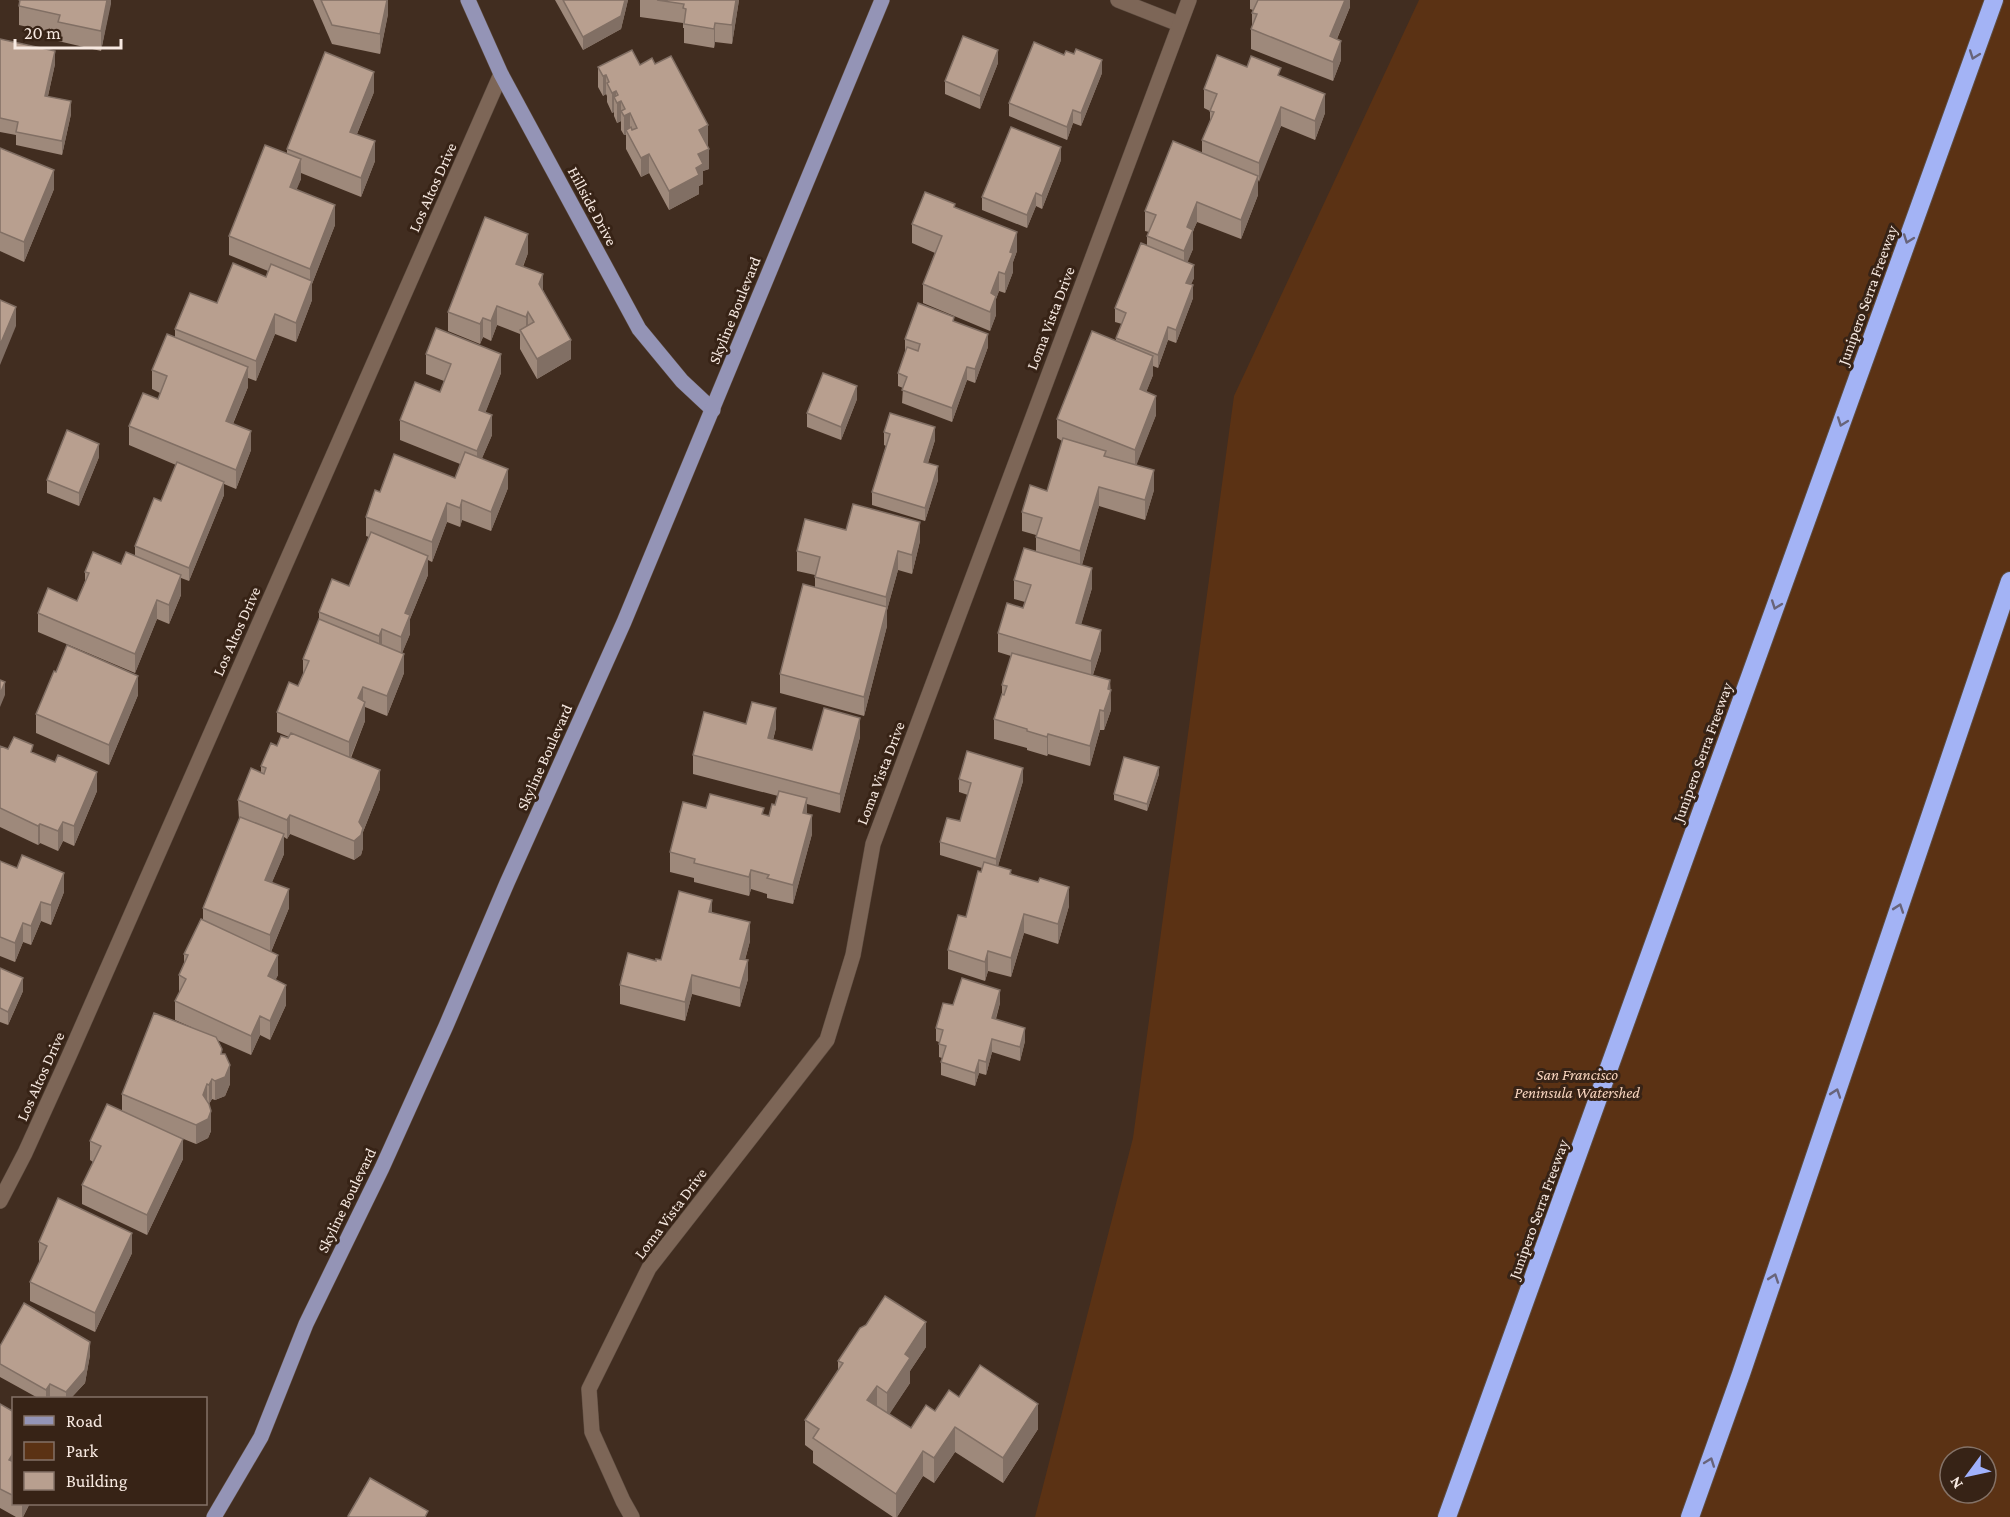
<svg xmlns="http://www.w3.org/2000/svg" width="2010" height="1517" font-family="'Crimson Pro',serif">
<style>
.green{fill:#5b3214;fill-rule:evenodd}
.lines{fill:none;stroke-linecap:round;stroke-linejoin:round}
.minor-casing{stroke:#5d4c40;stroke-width:16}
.major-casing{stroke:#5d4c40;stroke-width:16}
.highway-casing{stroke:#5d4c40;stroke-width:20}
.minor{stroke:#7d6657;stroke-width:15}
.major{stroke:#9494b6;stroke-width:15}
.highway{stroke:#a3b3f5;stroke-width:18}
.wall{fill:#9e897b}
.shaded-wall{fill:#816f64}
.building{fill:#b89f8f;stroke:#816f64;stroke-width:1.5}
.oneway{stroke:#68647a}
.labels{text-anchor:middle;stroke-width:6;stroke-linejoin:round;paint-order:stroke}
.street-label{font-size:16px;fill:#f7e9e1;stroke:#372316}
.park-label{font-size:16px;font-style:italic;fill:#f8d5bf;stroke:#372316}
</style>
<rect width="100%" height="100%" fill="#412d20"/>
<path class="green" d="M1419 0H2010V1517H1035L1133 1138 1234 396ZM1950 1457H1986V1493H1950Z"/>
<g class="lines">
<g class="minor-casing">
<g id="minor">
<path d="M1118 0 1179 24"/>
<path d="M0 1201 25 1153 69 1056 501 74"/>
<path d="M632 1517 623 1501 592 1432 589 1389 649 1268 827 1040 853 955 873 844 1189 0"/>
</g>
</g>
<g class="major-casing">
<g id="major">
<path d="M468 0 501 74 639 329 682 381 713 410"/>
<path d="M214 1517 261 1437 306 1324 382 1168 446 1026 507 883 624 622 882 0"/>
</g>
</g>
<g class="highway-casing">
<g id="highway">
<path d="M1447 1517 1994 0"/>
<path d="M1690 1517 1741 1374 2010 581"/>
</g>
</g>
<use href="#minor" class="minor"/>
<use href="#major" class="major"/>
<use href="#highway" class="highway"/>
</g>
<g class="wall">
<path d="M18 0H111L101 51 58 41V34L19 25V6L20 1Z"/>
<path d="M313 0H388V14L380 54 332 44Z"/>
<path d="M555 0H628L621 29 583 50Z"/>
<path d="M640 0H739L732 44 715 42 714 48 684 43V28H683V23L640 17Z"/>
<path d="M1250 0H1350V7L1337 39 1341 60 1333 81 1251 49V29L1252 26V13L1253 10 1250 9Z"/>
<path d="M0 41 55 64 48 96 71 114 62 155 16 145V135L0 132Z"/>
<path d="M998 63 980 109 945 94V81Z"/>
<path d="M655 64 708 145H707L709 169 703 171V184L699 186V194L669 210 649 173 641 177 626 149V135H624L621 130V121L617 123 614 116V112L612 113 607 102V96L606 94 603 96 598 87V67Z"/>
<path d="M1247 67 1281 76 1325 113 1315 140 1281 126 1258 182V195L1241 239 1197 222 1193 231V249L1187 262 1194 278 1191 284 1193 298 1176 343 1168 340 1158 368 1153 366V375L1146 392 1156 415 1136 465 1154 490 1145 520 1099 506 1082 565 1092 588 1081 624 1101 650 1093 675 1110 680 1111 710 1104 730H1100L1090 766 1048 754 1047 756 1027 750V748L994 739V719L1002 694V685L1011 656 998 652V633L1023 608 1025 602 1014 599V580L1036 552V535L1022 531V512L1047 491 1062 441 1057 438V419L1116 341V338L1122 324 1115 322V308L1147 246V236L1149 232 1145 231V211L1202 153V140L1210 121V111L1204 108V89Z"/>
<path d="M1102 73 1081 126 1073 123 1067 140 1009 116V103Z"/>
<path d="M374 92 357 134 375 161 361 197 301 173V179L296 189 335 225 312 284V300L296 342 275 334 256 381 248 378V387L233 424 251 450 236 489 224 484V495L189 581 181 578V595L169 624 157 619 135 673 38 632V613L77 601 85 581V572L121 564 135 556V546L161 501 176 465 129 445V426L158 399 160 393 152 389V370L175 337V329L217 303 266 277 268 271 229 255V236L287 154V149Z"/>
<path d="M0 148 54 189 24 262 0 251Z"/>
<path d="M1061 160 1042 209 1036 206 1027 228 982 210V197Z"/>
<path d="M955 208 1017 251 1013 262V272L1005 293 999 291 996 299V315L990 331 923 303V284L935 253 912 243V224Z"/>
<path d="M528 253 523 267 543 290 571 359 537 379 520 349V334L497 325 491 341 483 337 480 344 448 331V312Z"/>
<path d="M954 322 988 347 975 383 967 380 952 422 902 403 903 388 898 386V373L905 352V339Z"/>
<path d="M426 354 501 373 485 413 492 435 482 458 508 488 491 531 462 520 460 527 447 522 432 562 428 560V575L410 619V634L402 653 404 673 387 716 365 707V721L351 758 380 789 363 832V848L361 855 354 860 290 834 287 839 284 837V854L272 882 289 908 271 952 278 975 275 980 286 1005 270 1040 260 1035 251 1055 217 1040 222 1054 230 1084 225 1096 215 1100 212 1099 209 1104 211 1131 208 1138 196 1144 169 1133 183 1159 147 1235 82 1204V1185L93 1162 90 1160V1141L122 1111V1094L191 1027 175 1020V1001L179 993V975L184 963V954L203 920V908L239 819 238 800 261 772V766L277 746 289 737 277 732V712L298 686 303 675V659L319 620V612L349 586 369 537 366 536V517L380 492 455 478 460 464 400 440V420L440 392 444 381 426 374Z"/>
<path d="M857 399 841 440 807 427V413Z"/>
<path d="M884 432 935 440 928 463 938 480 925 521 872 505V492L886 446 884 445Z"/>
<path d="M99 457 79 506 47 493V480Z"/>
<path d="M846 530 920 541 912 574 898 570 887 610V626L864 716 780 693V674L815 587V575L797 571V551Z"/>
<path d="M56 672 138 695 109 765 36 733V714Z"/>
<path d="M746 724 776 728 773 740 812 750 860 737 840 813 807 804V814L812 834 793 904 767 898V894L751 889 749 896 694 882V878L670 872V852L706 808 769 816 775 805 778 796 693 774V755Z"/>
<path d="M0 746 8 749 33 753 97 791 74 846 63 841 58 851 40 843 38 845 0 827Z"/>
<path d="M1159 774 1147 811 1114 800V794Z"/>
<path d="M959 779 1023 781 998 866 1069 906 1058 944 1024 933 1011 977 988 971 985 981 948 969V950L966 917 982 868 940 855V842L960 821 968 795 959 792Z"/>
<path d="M0 861 64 892 51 925 41 921 31 945 23 942 15 962 0 956Z"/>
<path d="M712 912 750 941 745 960 748 979 740 1007 692 994 685 1021 620 1004V985L656 961 661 960Z"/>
<path d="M0 968 23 991 8 1025 0 1022Z"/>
<path d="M1000 1003 996 1019 1025 1041 1020 1061 992 1052 986 1075 979 1073 975 1086 941 1075V1062L942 1058 939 1057V1042L936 1041V1028L953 1005Z"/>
<path d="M39 1242 132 1253 95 1332 30 1301V1282L40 1262 39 1261Z"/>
<path d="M0 1346 90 1355 85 1383 71 1398H53L50 1397 49 1398H38L0 1377Z"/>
<path d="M926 1347 910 1371V1383L889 1414 911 1428 935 1411 959 1397 1038 1429 1003 1483 955 1452 934 1483 923 1476 897 1517H893L813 1463V1451L805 1445V1420L838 1370V1361Z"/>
<path d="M0 1404 14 1412V1503H30L23 1517H16L0 1508Z"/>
</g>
<g class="shaded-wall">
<path d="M107 0H111V4L101 51V31Z"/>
<path d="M387 0H388V14L380 54V34Z"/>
<path d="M625 0H628L621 29 583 50V37Z"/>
<path d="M736 0H739L732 44V25Z"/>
<path d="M1345 0H1350V7L1330 55V36Z"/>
<path d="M715 23V42L714 48V29Z"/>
<path d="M1341 41V60L1333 81V62Z"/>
<path d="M998 50V63L980 109V96Z"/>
<path d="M55 51V64L45 109V96Z"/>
<path d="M1102 60V73L1081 126V113Z"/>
<path d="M374 72V92L350 151V132Z"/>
<path d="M606 75V94L603 96V76Z"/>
<path d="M616 91V102L614 97V112L612 113V93Z"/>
<path d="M1325 94V113L1315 140V121Z"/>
<path d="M71 101V114L62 155V141Z"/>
<path d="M621 101V121L617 123V103Z"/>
<path d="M1281 107V126L1259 182V163Z"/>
<path d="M1073 110V123L1067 140V127Z"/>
<path d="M630 113V133L626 130V135H624V116Z"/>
<path d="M708 125V145L699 149V130Z"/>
<path d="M375 141V161L361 197V178Z"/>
<path d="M1061 147V160L1042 209V196Z"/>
<path d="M709 149V169L703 171V184L699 186V194L669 210V191L696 168 698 154Z"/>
<path d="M649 154V173L641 177V158Z"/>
<path d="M301 159V179L290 206V187Z"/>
<path d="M54 170V189L24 262V242Z"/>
<path d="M1258 176V195L1241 239V220Z"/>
<path d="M1036 193V206L1027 228V215Z"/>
<path d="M1197 202V222L1193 231V249L1184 271V251L1187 227Z"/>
<path d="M335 205V225L312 284V300L296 342V323L310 286V269Z"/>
<path d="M1017 232V251L1013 262V272L1005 293V274L1010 252Z"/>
<path d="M528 234V253L516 283V264Z"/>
<path d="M1194 265V278L1186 296V283Z"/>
<path d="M999 272V291L996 299V315L990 331 991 293Z"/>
<path d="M543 274V294L539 284Z"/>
<path d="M1193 285V298L1176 343V330Z"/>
<path d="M497 306V325L491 341V321Z"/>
<path d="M16 307V326L0 365V345Z"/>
<path d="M528 312V331L526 336V317Z"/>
<path d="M275 314V334L256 381V361Z"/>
<path d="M483 318V337L480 344V324Z"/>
<path d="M1168 327V340L1158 368V355Z"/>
<path d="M988 334V347L975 383V369Z"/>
<path d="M571 340V359L537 379V359Z"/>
<path d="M501 354V373L479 429V410Z"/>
<path d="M1153 356V375L1140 408V389Z"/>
<path d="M248 367V387L226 440V421Z"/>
<path d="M967 367V380L952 422V408Z"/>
<path d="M857 386V399L841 440V427Z"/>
<path d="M1156 396V415L1135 469V450Z"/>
<path d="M492 415V435L477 470V451Z"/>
<path d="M935 427V440L924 475V462Z"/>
<path d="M251 431V450L236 489V470Z"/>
<path d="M99 444V457L79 506V493Z"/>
<path d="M938 466V480L925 521V508Z"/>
<path d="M508 469V488L491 531V512Z"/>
<path d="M1154 470V490L1145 520V500Z"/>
<path d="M224 482V495L189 581V568Z"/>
<path d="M1099 487V506L1080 571V551Z"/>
<path d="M462 500V520L460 527V508Z"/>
<path d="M447 503V522L432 562V542Z"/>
<path d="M920 522V541L912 574V555Z"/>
<path d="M898 551V570L887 610V626L864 716V697L886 613V597Z"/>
<path d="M428 556V575L410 619V634L401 656V637L405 613Z"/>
<path d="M1092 568V588L1076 642V623Z"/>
<path d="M181 575V595L169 624V605Z"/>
<path d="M157 600V619L135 673V654Z"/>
<path d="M382 629V648L379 656V636Z"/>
<path d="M1101 630V650L1091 680V661Z"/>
<path d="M404 654V673L387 716V696Z"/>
<path d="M138 676V695L109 765V745Z"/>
<path d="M1110 680 1111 710 1104 730V711L1108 689Z"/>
<path d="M5 682V695L0 707V694Z"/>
<path d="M363 687V706L358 698Z"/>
<path d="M365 702V721L349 761V742Z"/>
<path d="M776 708V728L768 758V738Z"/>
<path d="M1100 710V730L1090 766V746Z"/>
<path d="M860 718V737L840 813V794Z"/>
<path d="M1048 734V754L1047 756V737Z"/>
<path d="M1159 767V774L1147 811V804Z"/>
<path d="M1023 768V781L996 873V859Z"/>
<path d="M380 770V789L363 832V848L361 855 354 860V841L359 822Z"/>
<path d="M97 772V791L74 846V826Z"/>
<path d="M807 798V817L803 813Z"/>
<path d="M290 815V834L287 839V820Z"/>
<path d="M812 815V834L793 904V885Z"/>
<path d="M63 822V841L58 851V831Z"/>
<path d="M40 824V843L38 845V826Z"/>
<path d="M284 834V854L265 899V880Z"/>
<path d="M751 870V889L749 896V877Z"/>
<path d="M64 873V892L51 925V905Z"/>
<path d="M1069 887V906L1058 944V924Z"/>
<path d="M289 889V908L270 954V935Z"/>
<path d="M712 900V919L709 912Z"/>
<path d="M41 902V921L31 945V926Z"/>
<path d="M1024 914V933L1011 977V958Z"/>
<path d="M750 922V941L740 978V959Z"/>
<path d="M23 923V942L15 962V943Z"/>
<path d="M988 951V971L985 981V962Z"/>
<path d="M278 955V975L268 996V976Z"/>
<path d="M748 960V979L740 1007V988Z"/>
<path d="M692 975V994L685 1021V1002Z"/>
<path d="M23 978V991L8 1025V1012Z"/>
<path d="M286 985V1005L270 1040V1021Z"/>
<path d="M1000 990V1003L992 1031V1018Z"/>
<path d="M260 1016V1035L251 1055V1036Z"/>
<path d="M1025 1028V1041L1020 1061V1047Z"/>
<path d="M992 1039V1052L986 1075V1062Z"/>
<path d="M979 1060V1073L975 1086V1073Z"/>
<path d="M230 1065V1084L225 1096 215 1100V1081Z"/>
<path d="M212 1079V1099L209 1104V1085Z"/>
<path d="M207 1084V1104L203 1095Z"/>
<path d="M211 1111V1131L208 1138 196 1144V1125Z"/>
<path d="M183 1139V1159L147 1235V1215Z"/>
<path d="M132 1233V1253L95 1332V1313Z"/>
<path d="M926 1322V1347L910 1371V1383L887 1418V1393L905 1354Z"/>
<path d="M90 1342V1355L85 1383 71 1398H66V1392Z"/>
<path d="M50 1384V1397L49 1398H46V1390Z"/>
<path d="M877 1386V1411L867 1400Z"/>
<path d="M1038 1404V1429L1003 1483V1458Z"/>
<path d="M955 1427V1452L934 1483V1458Z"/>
<path d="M923 1451V1476L897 1517H896V1494Z"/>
<path d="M14 1452V1471L9 1460Z"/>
<path d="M22 1503H30L23 1517H22Z"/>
</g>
<g class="building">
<path d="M20 0H107L101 31 58 22 60 15 19 6Z"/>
<path d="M321 0H387L380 34 332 25Z"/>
<path d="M563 0H625L621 16 583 37Z"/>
<path d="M657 0H736L732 25 715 23 714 29 684 24 686 9 683 8 684 4Z"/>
<path d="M1258 0H1345L1330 36 1341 41 1333 62 1251 29 1257 14 1252 13Z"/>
<path d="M963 36 998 50 980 96 945 81Z"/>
<path d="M0 39 55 51 45 96 71 101 62 141 16 132 18 122 0 118Z"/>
<path d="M1034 42 1064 55 1066 51 1074 54 1076 49 1102 60 1081 113 1073 110 1067 127 1009 103Z"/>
<path d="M632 50 640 65 652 58 655 64 671 56 708 125 699 130 709 149 698 154 703 164 696 168 699 175 669 191 649 154 641 158 626 130 631 127 632 130 637 128 630 113 624 116 621 111 625 109 621 101 617 103 614 97 618 95 616 91 612 93 607 83 609 82 606 75 603 76 598 67Z"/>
<path d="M325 52 374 72 350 132 375 141 361 178 287 149Z"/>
<path d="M1217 55 1247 67 1251 56 1281 68 1278 75 1325 94 1315 121 1281 107 1259 163 1202 140 1214 112 1210 111 1217 94 1204 89Z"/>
<path d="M1011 127 1061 147 1042 196 1036 193 1027 215 982 197Z"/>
<path d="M1173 141 1258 176 1241 220 1197 202 1187 227 1193 230 1184 251 1147 236 1156 215 1145 211Z"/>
<path d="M265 145 301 159 290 187 335 205 310 269 229 236Z"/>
<path d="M0 148 54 170 24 242 0 232Z"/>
<path d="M925 192 955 204 954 207 1017 232 1010 252 1013 253 1005 274 999 272 991 293 996 296 990 312 923 284 942 236 912 224Z"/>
<path d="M485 217 528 234 516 264 543 274 539 284 571 340 537 359 520 330 534 322 528 312 526 317 497 306 491 321 483 318 480 324 448 312Z"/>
<path d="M1141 243 1194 265 1186 283 1193 285 1176 330 1168 327 1158 355 1116 338 1126 313 1115 308Z"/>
<path d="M233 263 266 277 271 264 312 281 296 323 275 314 256 361 175 329 190 293 217 303Z"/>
<path d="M0 300 16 307 0 345Z"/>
<path d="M918 303 954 317 953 321 988 334 975 369 967 367 952 408 902 390 907 377 898 373 907 347 918 351 920 344 905 339Z"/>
<path d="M436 328 501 354 479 410 492 415 477 451 400 420 415 382 440 392 451 364 426 354Z"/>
<path d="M1092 331 1153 356 1140 389 1156 396 1135 450 1057 419Z"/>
<path d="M167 334 248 367 226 421 251 431 236 470 129 426 143 393 158 399 167 376 152 370Z"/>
<path d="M823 373 857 386 841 427 807 413Z"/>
<path d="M890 413 935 427 924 462 938 466 925 508 872 492 890 434 884 432Z"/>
<path d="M67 430 99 444 79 493 47 480Z"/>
<path d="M1063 438 1106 451 1104 456 1154 470 1145 500 1099 487 1080 551 1036 537 1042 518 1022 512 1030 485 1047 491Z"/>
<path d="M465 452 508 469 491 512 462 500 460 508 447 503 432 542 366 517 375 490 380 492 394 454 455 478Z"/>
<path d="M177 462 224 482 189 568 135 546 154 498 161 501Z"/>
<path d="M853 504 920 522 912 555 898 551 886 597 815 577 820 557 797 551 805 519 846 530Z"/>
<path d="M371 532 428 556 405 613 410 615 401 637 382 629 379 636 319 612 332 579 349 586Z"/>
<path d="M1024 548 1092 568 1076 623 1101 630 1091 661 998 633 1007 603 1023 608 1031 585 1014 580Z"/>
<path d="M93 552 121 564 126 552 181 575 169 605 157 600 135 654 38 613 48 588 77 601 89 573 85 572Z"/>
<path d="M803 584 887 607 864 697 780 674Z"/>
<path d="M319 619 404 654 387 696 363 687 358 698 365 702 349 742 277 712 289 682 298 686 309 661 303 659Z"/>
<path d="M67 645 138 676 109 745 36 714 54 671 56 672Z"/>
<path d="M1012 653 1110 680 1108 689 1111 690 1104 711 1100 710 1090 746 1048 734 1047 737 1027 731V729L994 719 1002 694 1004 695 1007 686 1002 685Z"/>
<path d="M0 680 5 682 0 694Z"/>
<path d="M752 702 776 708 768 738 812 750 824 708 860 718 840 794 693 755 704 712 746 724Z"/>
<path d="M291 733 380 770 359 822 363 828 361 835 354 841 290 815 287 820 238 800 251 768 264 774 266 768 261 766 271 743 277 746 281 736 288 738Z"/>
<path d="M14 737 33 745 31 752 55 762 58 755 97 772 74 826 63 822 58 831 40 824 38 826 0 808V746L8 749Z"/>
<path d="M967 751 1023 768 996 859 940 842 947 818 960 821 971 783 959 779Z"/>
<path d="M1124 757 1159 767 1147 804 1114 794Z"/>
<path d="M779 791 807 798 803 813 812 815 793 885 767 878 769 875 751 870 749 877 694 863 695 859 670 852 683 802 706 808 710 794 764 808 762 814 769 816 772 804 775 805Z"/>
<path d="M240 817 284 834 265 880 289 889 270 935 203 908Z"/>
<path d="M22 855 64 873 51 905 41 902 31 926 23 923 15 943 0 937V861L17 868Z"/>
<path d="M984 862 1011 870 1010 874 1038 882 1040 878 1069 887 1058 924 1024 914 1011 958 988 951 985 962 948 950 958 915 966 917 978 871 981 872Z"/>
<path d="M679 891 712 900 709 912 750 922 740 959 748 960 740 988 692 975 685 1002 620 985 628 953 656 961V959L661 960Z"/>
<path d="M201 919 278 955 268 976 286 985 270 1021 260 1016 251 1036 175 1001 186 979 179 975 188 955 184 954Z"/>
<path d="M0 968 23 978 8 1012 0 1008Z"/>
<path d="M962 978 1000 990 992 1018 1025 1028 1020 1047 992 1039 986 1062 979 1060 975 1073 941 1062 946 1046 939 1044 943 1030 936 1028 943 1003 953 1005Z"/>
<path d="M154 1013 216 1037 222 1049 221 1054H225L230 1065 225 1077 215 1081 212 1079 209 1085 207 1084 203 1095 209 1104 211 1111 208 1119 196 1125 122 1094Z"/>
<path d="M107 1104 183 1139 147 1215 82 1185 101 1146 90 1141Z"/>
<path d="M58 1198 132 1233 95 1313 30 1282 47 1246 39 1242Z"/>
<path d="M885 1296 926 1322 905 1354 910 1358 887 1393 877 1386 867 1400 911 1428 926 1405 935 1411 949 1390 959 1397 980 1365 1038 1404 1003 1458 955 1427 934 1458 923 1451 896 1494 813 1438 819 1429 805 1420 843 1363 838 1361 860 1328 866 1325Z"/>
<path d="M24 1303 90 1342 85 1370 66 1392 50 1384 46 1390 0 1364V1346Z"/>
<path d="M0 1404 14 1412V1452L9 1460 14 1462V1496L0 1489Z"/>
<path d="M370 1478 428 1511 425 1517H350L348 1516Z"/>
</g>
<defs><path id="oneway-chevron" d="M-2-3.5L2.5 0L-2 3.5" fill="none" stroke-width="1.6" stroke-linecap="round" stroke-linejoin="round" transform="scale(1.5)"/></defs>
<g class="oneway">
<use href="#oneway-chevron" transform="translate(1974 55) rotate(110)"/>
<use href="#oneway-chevron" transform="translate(1908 239) rotate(110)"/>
<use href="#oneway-chevron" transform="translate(1842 422) rotate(110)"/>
<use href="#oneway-chevron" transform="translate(1776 605) rotate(110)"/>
<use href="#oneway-chevron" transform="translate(1899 908) rotate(-71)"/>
<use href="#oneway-chevron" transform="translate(1836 1093) rotate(-71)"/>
<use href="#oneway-chevron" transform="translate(1774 1278) rotate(-71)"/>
<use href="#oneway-chevron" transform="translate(1710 1462) rotate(-70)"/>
</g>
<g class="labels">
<g class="street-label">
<text transform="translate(432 187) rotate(-66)" y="6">Los Altos Drive</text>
<text transform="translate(593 206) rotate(62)" y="6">Hillside Drive</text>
<text transform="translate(1867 295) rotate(-70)" y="6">Junipero Serra Freeway</text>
<text transform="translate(734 310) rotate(-68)" y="6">Skyline Boulevard</text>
<text transform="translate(1050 318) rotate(-69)" y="6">Loma Vista Drive</text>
<text transform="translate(236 631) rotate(-66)" y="6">Los Altos Drive</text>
<text transform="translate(1702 752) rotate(-70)" y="6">Junipero Serra Freeway</text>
<text transform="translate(544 757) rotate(-66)" y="6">Skyline Boulevard</text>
<text transform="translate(880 773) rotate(-69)" y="6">Loma Vista Drive</text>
<text transform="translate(40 1076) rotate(-66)" y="6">Los Altos Drive</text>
<text transform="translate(346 1200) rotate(-64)" y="6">Skyline Boulevard</text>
<text transform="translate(1538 1209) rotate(-70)" y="6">Junipero Serra Freeway</text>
<text transform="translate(670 1213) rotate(-53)" y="6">Loma Vista Drive</text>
</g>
<g class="park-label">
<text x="1577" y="1080">San Francisco<tspan x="1577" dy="18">Peninsula Watershed</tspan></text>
</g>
</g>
<rect x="12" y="1397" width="195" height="108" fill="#372316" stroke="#847267" stroke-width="1.5"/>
<rect x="24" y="1416" width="30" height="9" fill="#9494b6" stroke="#847267" stroke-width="1.5"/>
<text x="66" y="1427" font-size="18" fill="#f7e9e1">Road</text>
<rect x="24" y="1442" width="30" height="18" fill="#5b3214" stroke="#847267" stroke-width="1.5"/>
<text x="66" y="1457" font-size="18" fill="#f7e9e1">Park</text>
<rect x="24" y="1472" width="30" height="18" fill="#b89f8f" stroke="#847267" stroke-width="1.5"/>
<text x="66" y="1487" font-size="18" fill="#f7e9e1">Building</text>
<g transform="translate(1968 1475) rotate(237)"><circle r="28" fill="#372316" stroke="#847267" stroke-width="1.5"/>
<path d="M0-4.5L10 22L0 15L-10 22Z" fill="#a1b2fd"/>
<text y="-9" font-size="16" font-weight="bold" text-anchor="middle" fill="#f7e9e1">N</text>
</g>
<path d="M15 39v9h106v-9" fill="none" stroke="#f7e9e1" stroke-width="3"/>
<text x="24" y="39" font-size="18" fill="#f7e9e1" stroke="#372316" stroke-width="4.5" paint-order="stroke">20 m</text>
</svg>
